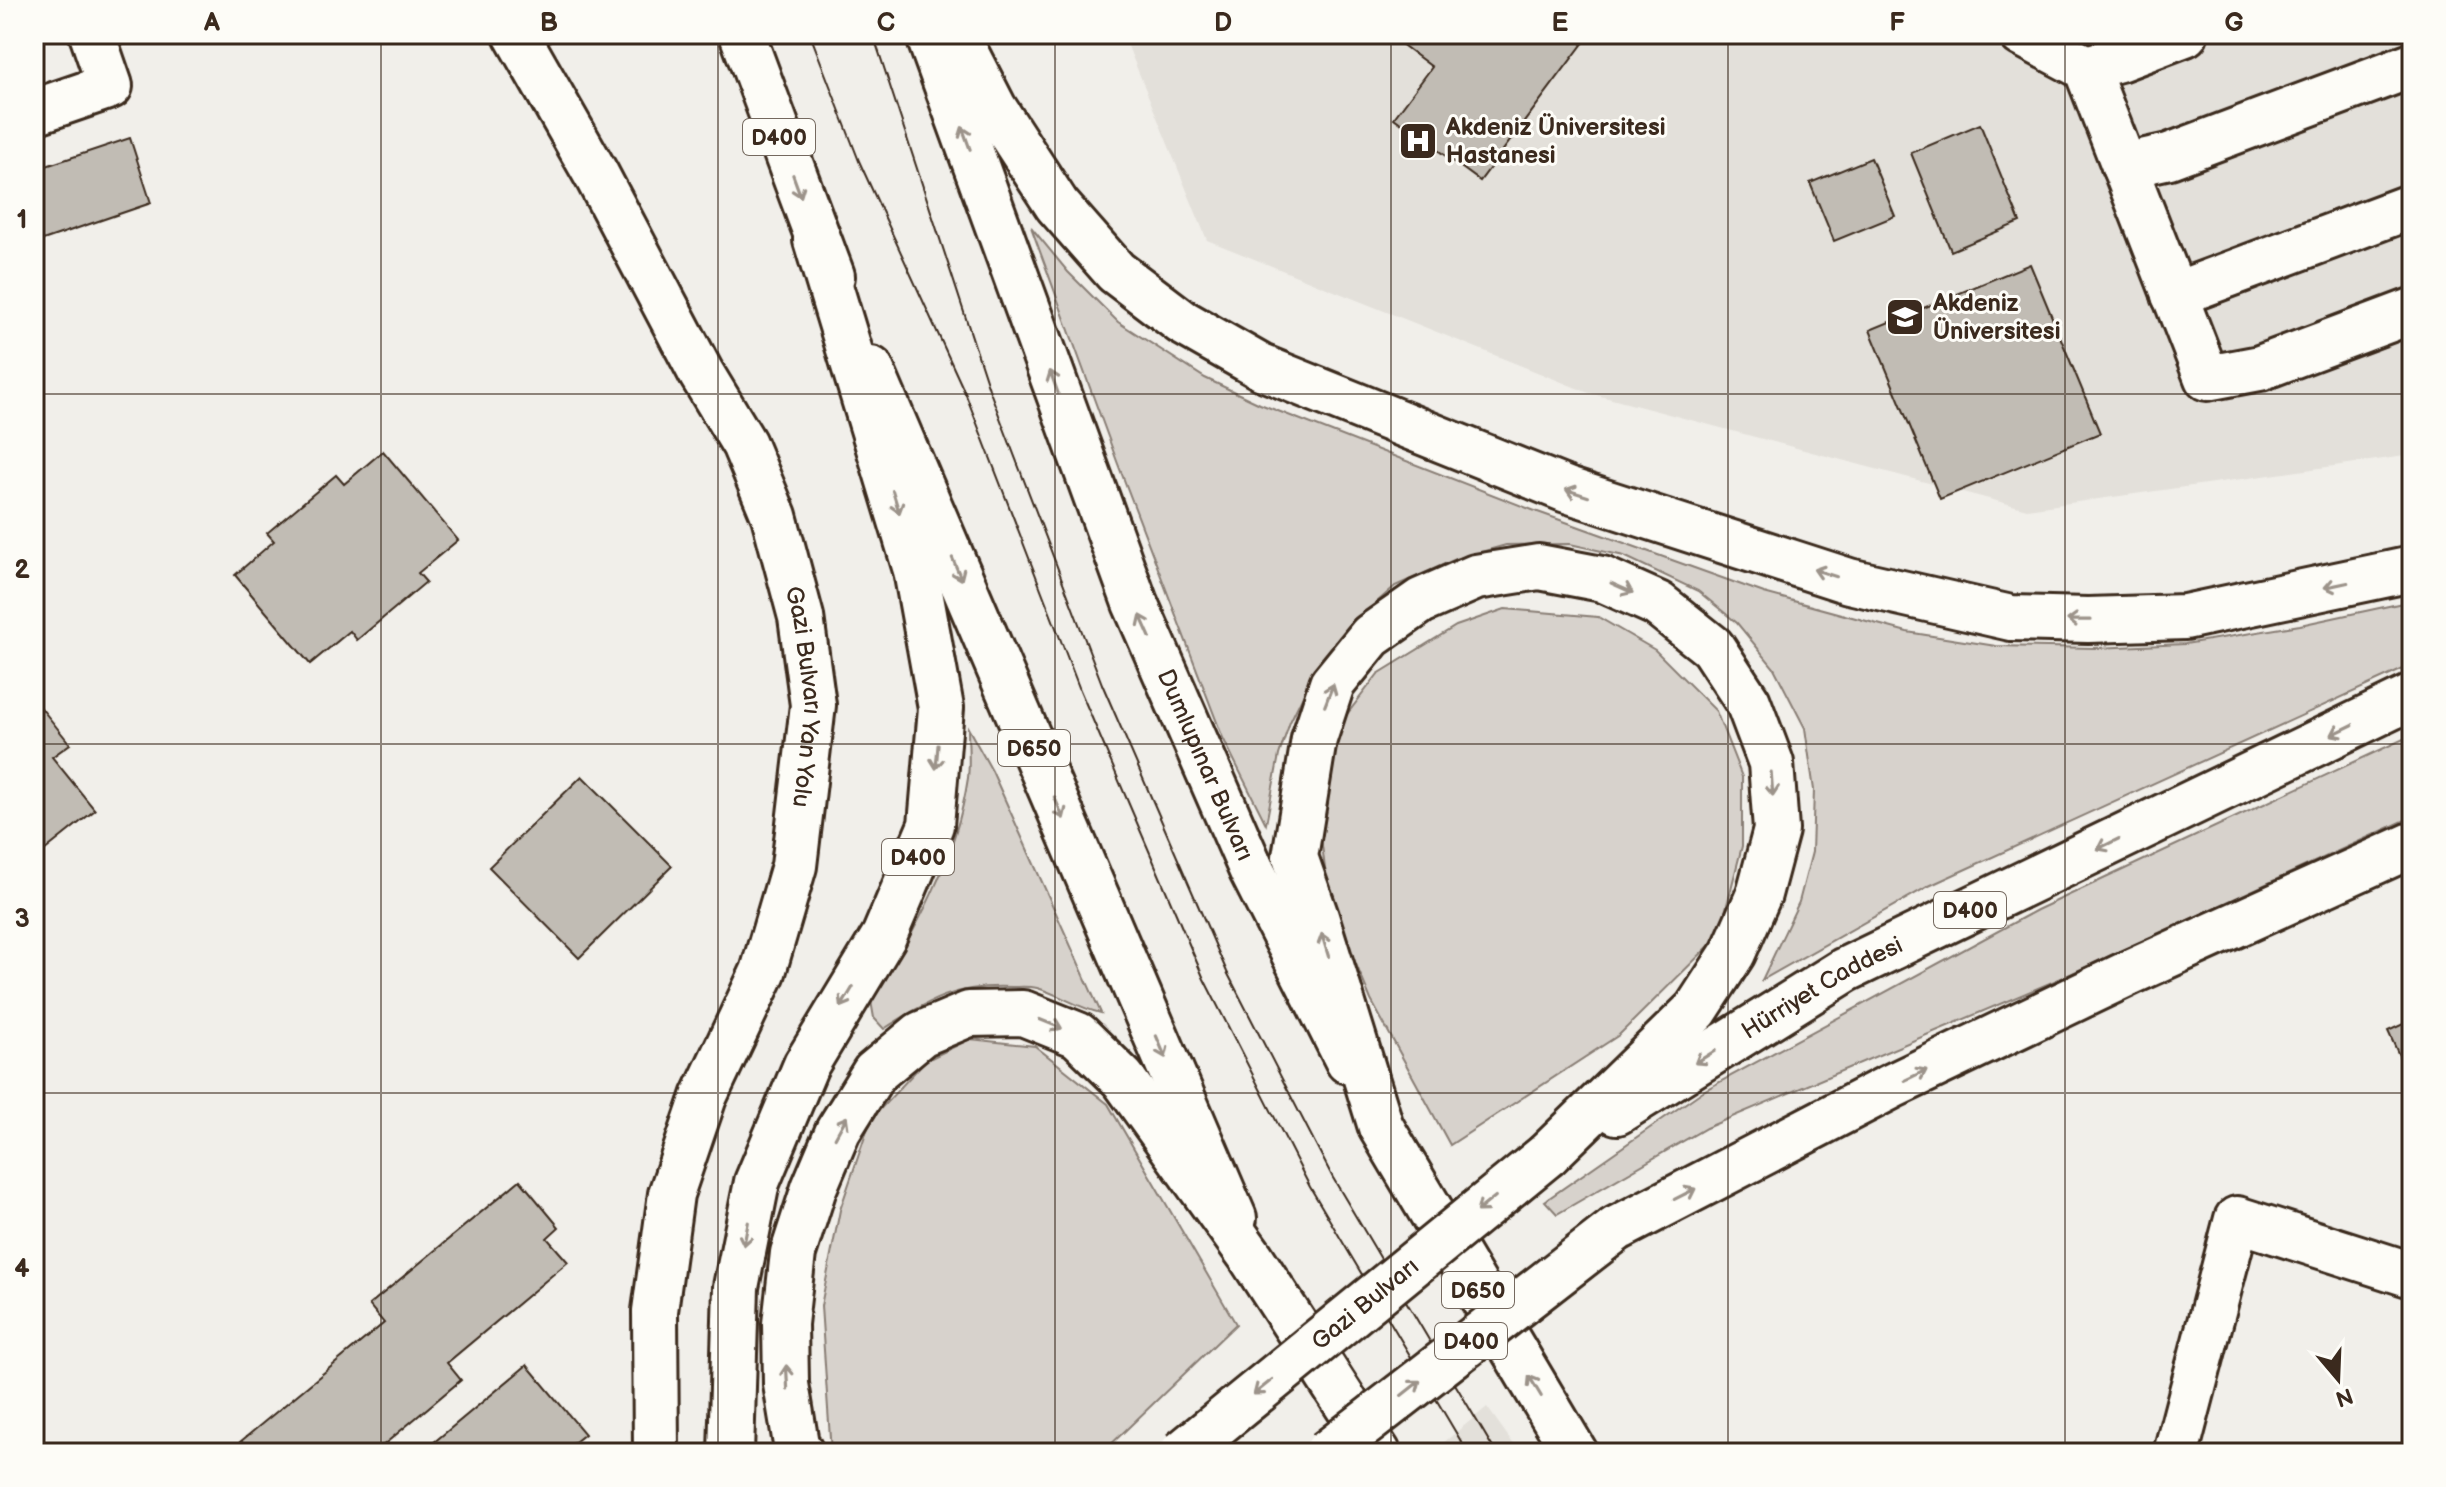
<svg xmlns="http://www.w3.org/2000/svg" width="2446" height="1487" font-family="'Balsamiq Sans',sans-serif">
<style>
.built{fill:#e3e0da}
.green{fill:#d7d2cc;stroke:#897e75;stroke-width:2}
.building{fill:#c1bcb4;stroke:#3b2a1e;stroke-width:2}
.lines{fill:none;stroke-linecap:round;stroke-linejoin:round}
.minor-casing{stroke:#3b2a1e;stroke-width:50}
.major-casing{stroke:#3b2a1e;stroke-width:50}
.highway-casing{stroke:#3b2a1e;stroke-width:50}
.minor{stroke:#fdfcf7;stroke-width:44}
.major{stroke:#fdfcf7;stroke-width:44}
.highway{stroke:#fdfcf7;stroke-width:44}
.tram{stroke:#3b2a1e;stroke-width:2}
.highway-bridge-casing{stroke:#3b2a1e;stroke-width:50;stroke-linecap:butt}
.highway-bridge{stroke:#fdfcf7;stroke-width:44}
.oneway{stroke:#9c938a}
.grid{fill:none;stroke:#3b2a1e;stroke-width:2;stroke-opacity:0.55}
.labels{text-anchor:middle;stroke-width:6;stroke-linejoin:round;paint-order:stroke}
.shield{fill:#fdfcf7;stroke:#75695f;stroke-width:2}
.shield-label{font-size:22px;font-weight:bold;fill:#3b2a1e}
.poi-label{font-size:24px;font-weight:bold;fill:#3b2a1e;stroke:#fdfcf7;text-anchor:start}
.street-label{font-size:24px;fill:#3b2a1e;stroke:#fdfcf7}
.neatline{fill:none;stroke:#3b2a1e;stroke-width:3}
.grid-label{font-size:26px;text-anchor:middle;font-weight:bold;fill:#3b2a1e}
</style>
<rect width="100%" height="100%" fill="#f1efea"/>
<filter id="ink" filterUnits="userSpaceOnUse"><feTurbulence type="fractalNoise" baseFrequency=".0125" numOctaves="2"/><feDisplacementMap in="SourceGraphic" scale="16" xChannelSelector="R" yChannelSelector="G"/><feConvolveMatrix kernelMatrix="1 2 1 2 8 2 1 2 1" color-interpolation-filters="sRGB"/></filter>
<g filter="url(#ink)">
<g class="built">
<path d="M1123 34H2412V455L2027 509 1589 393 1207 240Z"/>
<path d="M1487 1407 1520 1453H1431Z"/>
</g>
<g class="green">
<path d="M1031 227 1068 272 1118 322 1205 378 1260 404 1535 511 1764 593 1907 632 1996 646 2096 648 2185 644 2300 625 2412 601V665L1929 886 1762 980 1799 902 1812 852 1814 790 1805 728 1774 668 1737 623 1698 591 1624 556 1570 544 1506 545 1456 559 1395 586 1360 617 1308 685 1290 722 1279 755 1266 824 1223 738 1118 464Z"/>
<path d="M1505 609 1598 617 1655 650 1716 711 1742 777V846L1719 936 1619 1035 1450 1145 1371 1000 1329 900 1318 814 1328 739 1378 674 1456 626Z"/>
<path d="M968 728 992 771 1101 1013C1078 1008 1059 994 1037 988 1029 986 1019 987 1012 987 955 984 930 1000 884 1029L874 1018 871 1001C915 933 956 859 968 778 970 762 968 744 968 728Z"/>
<path d="M2412 735V817L2064 977 1706 1128 1557 1214 1545 1201 1703 1091 2037 910Z"/>
<path d="M970 1039 1035 1046 1108 1104 1236 1324 1102 1453H831L821 1306 840 1210 871 1119 925 1061Z"/>
</g>
<g class="building">
<path d="M1388 34H1590L1480 181 1394 118 1432 67Z"/>
<path d="M1980 124 2020 222 1951 251 1911 153Z"/>
<path d="M130 138 151 203 34 243V170Z"/>
<path d="M1871 158 1895 216 1834 241 1810 183Z"/>
<path d="M2030 264 2100 433 1940 499 1870 330Z"/>
<path d="M383 451 458 540 418 573 426 582 357 640 350 631 310 664 235 575 274 541 267 533 336 475 344 484Z"/>
<path d="M34 699 70 744 52 757 95 810 34 859Z"/>
<path d="M582 776 672 866 579 958 489 867Z"/>
<path d="M2412 1020V1084L2388 1031Z"/>
<path d="M520 1180 559 1227 547 1238 568 1262 447 1363 461 1380 374 1453H231L229 1451 384 1323 369 1305Z"/>
<path d="M527 1365 585 1434 561 1453H421Z"/>
</g>
<g class="lines">
<g class="minor-casing">
<g id="minor">
<path d="M2022 34 2086 68 2207 378 2260 368 2412 311"/>
<path d="M2086 68 2119 59 2185 34"/>
<path d="M34 112 110 86 92 34"/>
<path d="M2124 166 2169 156 2412 65"/>
<path d="M2174 295 2412 206"/>
<path d="M2176 1453 2237 1219 2412 1275"/>
</g>
</g>
<g class="major-casing">
<g id="major">
<path id="s1" d="M516 34 597 176 701 373 744 444 774 516 801 617 813 705 794 866 763 972 704 1097 671 1194 655 1311 656 1453"/>
<path d="M742 34 832 276"/>
<path id="s2" d="M928 34 1135 603 1252 871 1348 1061"/>
<path d="M871 369 1234 1218"/>
</g>
</g>
<g class="highway-casing">
<g id="highway">
<path d="M956 34 994 108 1057 205 1116 272 1182 322 1261 367 1567 490 1849 581 2011 618 2088 620 2185 617 2412 569"/>
<path id="s3" d="M1617 1112 1845 970 2412 697"/>
<path d="M1547 1155 1696 1010 1733 953 1759 894 1776 830 1771 763 1748 702 1712 647 1658 604 1602 579 1539 567 1476 577 1421 601 1371 636 1332 684 1314 739 1295 857 1316 917 1381 1127 1575 1453"/>
<path d="M1616 1229 1892 1086 2131 972 2412 845"/>
<path d="M731 1453 736 1287 757 1182 806 1065 884 936 931 825 941 708 916 570 816 240"/>
<path d="M801 1453 796 1444 786 1384 785 1324 793 1253 814 1188 838 1131 874 1073 921 1034 969 1014 1023 1013 1078 1035 1123 1079 1251 1257 1378 1453"/>
</g>
</g>
<use href="#minor" class="minor"/>
<use href="#major" class="major"/>
<use href="#highway" class="highway"/>
<g class="tram">
<path d="M810 34 859 161 966 395 1080 690 1204 979 1310 1187 1468 1453"/>
<path d="M873 34 989 389 1102 684 1227 972 1333 1178 1496 1453"/>
</g>
<g class="highway-bridge-casing">
<g id="highway-bridge">
<path id="s4" d="M1182 1453 1547 1155"/>
<path d="M1327 1453 1616 1229"/>
</g>
</g>
<use href="#highway-bridge" class="highway-bridge"/>
</g>
<defs><path id="oneway-shaft" d="M-6 0H5M1.5-3L5.5 0L1.5 3" fill="none" stroke-width="1.6" stroke-linecap="round" stroke-linejoin="round" transform="scale(2)"/></defs>
<g class="oneway">
<use href="#oneway-shaft" transform="translate(966 138) rotate(-110)"/>
<use href="#oneway-shaft" transform="translate(797 186) rotate(70)"/>
<use href="#oneway-shaft" transform="translate(1054 382) rotate(-110)"/>
<use href="#oneway-shaft" transform="translate(1577 493) rotate(-162)"/>
<use href="#oneway-shaft" transform="translate(896 502) rotate(73)"/>
<use href="#oneway-shaft" transform="translate(957 569) rotate(67)"/>
<use href="#oneway-shaft" transform="translate(1825 573) rotate(-162)"/>
<use href="#oneway-shaft" transform="translate(2336 585) rotate(168)"/>
<use href="#oneway-shaft" transform="translate(1622 588) rotate(24)"/>
<use href="#oneway-shaft" transform="translate(2079 620) rotate(-179)"/>
<use href="#oneway-shaft" transform="translate(1145 626) rotate(-114)"/>
<use href="#oneway-shaft" transform="translate(1329 695) rotate(-69)"/>
<use href="#oneway-shaft" transform="translate(2342 730) rotate(154)"/>
<use href="#oneway-shaft" transform="translate(937 757) rotate(95)"/>
<use href="#oneway-shaft" transform="translate(1772 784) rotate(86)"/>
<use href="#oneway-shaft" transform="translate(1059 808) rotate(67)"/>
<use href="#oneway-shaft" transform="translate(2108 844) rotate(154)"/>
<use href="#oneway-shaft" transform="translate(1325 945) rotate(-107)"/>
<use href="#oneway-shaft" transform="translate(847 997) rotate(121)"/>
<use href="#oneway-shaft" transform="translate(1051 1024) rotate(22)"/>
<use href="#oneway-shaft" transform="translate(1161 1047) rotate(67)"/>
<use href="#oneway-shaft" transform="translate(1705 1057) rotate(148)"/>
<use href="#oneway-shaft" transform="translate(1916 1075) rotate(-26)"/>
<use href="#oneway-shaft" transform="translate(841 1127) rotate(-61)"/>
<use href="#oneway-shaft" transform="translate(1685 1194) rotate(-27)"/>
<use href="#oneway-shaft" transform="translate(1486 1204) rotate(141)"/>
<use href="#oneway-shaft" transform="translate(746 1234) rotate(101)"/>
<use href="#oneway-shaft" transform="translate(787 1377) rotate(-93)"/>
<use href="#oneway-shaft" transform="translate(1535 1386) rotate(-121)"/>
<use href="#oneway-shaft" transform="translate(1263 1387) rotate(141)"/>
<use href="#oneway-shaft" transform="translate(1411 1388) rotate(-38)"/>
</g>
</g>
<path class="grid" d="M381 34V1453M718 34V1453M1055 34V1453M1391 34V1453M1728 34V1453M2065 34V1453M34 394H2412M34 744H2412M34 1093H2412"/>
<defs>
<g id="hospital-square" transform="scale(2)"><rect x="-9" y="-9" width="18" height="18" rx="4" fill="#3b2a1e" stroke="#fdfcf7"/><path d="M-5-5h3v3.5h4V-5h3V5h-3V1.5h-4V5h-3Z" fill="#fff"/></g>
<g id="university-square" transform="scale(2)"><rect x="-9" y="-9" width="18" height="18" rx="4" fill="#3b2a1e" stroke="#fdfcf7"/><path d="M0-5L7-2L0 1L-7-2ZM-4 1L0 2.5L4 1V4Q0 6-4 4Z" fill="#fff"/></g>
</defs>
<g fill-rule="evenodd">
<use href="#hospital-square" x="1418" y="141"/>
<use href="#university-square" x="1905" y="317"/>
</g>
<g class="labels">
<g class="shield">
<rect x="743" y="119" width="72" height="36" rx="6"/>
<rect x="998" y="730" width="72" height="36" rx="6"/>
<rect x="882" y="839" width="72" height="36" rx="6"/>
<rect x="1934" y="892" width="72" height="36" rx="6"/>
<rect x="1442" y="1272" width="72" height="36" rx="6"/>
<rect x="1435" y="1323" width="72" height="36" rx="6"/>
</g>
<g class="shield-label">
<text x="779" y="145">D400</text>
<text x="1034" y="756">D650</text>
<text x="918" y="865">D400</text>
<text x="1970" y="918">D400</text>
<text x="1478" y="1298">D650</text>
<text x="1471" y="1349">D400</text>
</g>
<g class="poi-label">
<text x="1446" y="135">Akdeniz Üniversitesi<tspan x="1446" dy="28">Hastanesi</tspan></text>
<text x="1933" y="311">Akdeniz<tspan x="1933" dy="28">Üniversitesi</tspan></text>
</g>
<g class="street-label">
<text dy="8" stroke="none"><textPath href="#s1" startOffset="732">Gazi Bulvarı Yan Yolu</textPath></text>
<text dy="8" stroke="none"><textPath href="#s2" startOffset="782">Dumlupınar Bulvarı</textPath></text>
<text dy="8" stroke="none"><textPath href="#s3" startOffset="240">Hürriyet Caddesi</textPath></text>
<text dy="8" stroke="none"><textPath href="#s4" startOffset="236">Gazi Bulvarı</textPath></text>
</g>
</g>
<rect width="2446" height="1487" fill="none" stroke="#fdfcf7" stroke-width="88"/>
<g transform="translate(2338 1379) rotate(161)" stroke="#fdfcf7" stroke-width="6" paint-order="stroke">
<path d="M0-6L14 30L0 20L-14 30Z" fill="#3b2a1e"/>
<text y="-12" font-size="22" font-weight="bold" text-anchor="middle" fill="#3b2a1e">N</text>
</g>
<rect x="44" y="44" width="2358" height="1399" class="neatline"/>
<g class="grid-label">
<text x="212" y="31">A</text>
<text x="549" y="31">B</text>
<text x="886" y="31">C</text>
<text x="1223" y="31">D</text>
<text x="1560" y="31">E</text>
<text x="1897" y="31">F</text>
<text x="2234" y="31">G</text>
<text x="22" y="228">1</text>
<text x="22" y="578">2</text>
<text x="22" y="927">3</text>
<text x="22" y="1277">4</text>
</g>
</svg>
